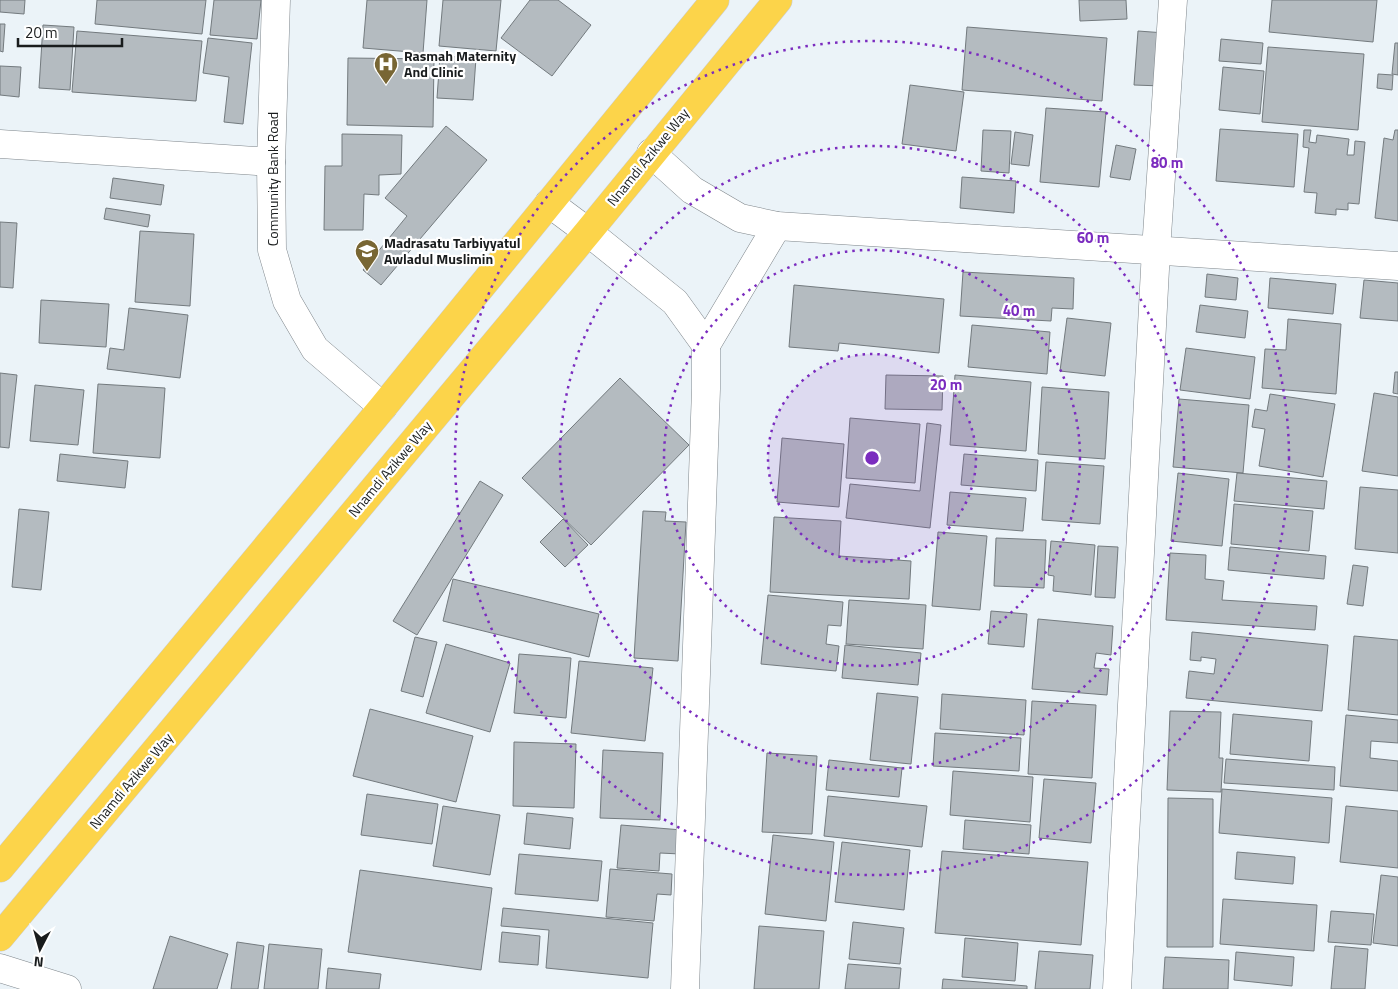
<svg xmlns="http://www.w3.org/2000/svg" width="1398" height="989" font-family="'Titillium Web',sans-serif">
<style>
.building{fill:#b4bbc0;stroke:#737a7e}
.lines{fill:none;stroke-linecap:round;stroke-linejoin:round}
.minor-casing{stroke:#7f868b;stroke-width:29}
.tertiary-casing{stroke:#7f868b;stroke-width:29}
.trunk-casing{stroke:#cccdcd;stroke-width:29}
.minor{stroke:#fff;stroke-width:28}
.tertiary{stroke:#fff;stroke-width:28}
.trunk{stroke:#fcd44a;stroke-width:28}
.ring{fill:none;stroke:#7b2cbf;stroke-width:2.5;stroke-dasharray:2.5 5}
.labels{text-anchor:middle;stroke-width:4.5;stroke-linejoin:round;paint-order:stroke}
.poi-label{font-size:14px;font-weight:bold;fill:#191c1d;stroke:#fff;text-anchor:start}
.street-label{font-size:14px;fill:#191c1d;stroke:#fff}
.centre{fill:#7b2cbf;stroke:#fff;stroke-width:2.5}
.ring-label{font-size:15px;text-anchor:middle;font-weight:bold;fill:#7b2cbf;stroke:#fff;stroke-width:4.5;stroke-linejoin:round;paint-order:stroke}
</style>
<rect width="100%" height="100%" fill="#ebf3f8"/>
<g class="building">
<path d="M0 0H25L24 14 0 12Z"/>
<path d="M97 0H206L202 34 95 24Z"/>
<path d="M214 0H261L257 39 210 35Z"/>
<path d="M367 0H427L423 53 363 48Z"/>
<path d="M443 0H501L496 51 439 46Z"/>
<path d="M530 0H558L591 25 552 76 501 38Z"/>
<path d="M1079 0H1126L1127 19 1080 21Z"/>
<path d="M1272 0H1377L1373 42 1269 32Z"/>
<path d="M0 24H5L3 52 0 51Z"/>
<path d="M43 25 74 27 70 90 39 88Z"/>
<path d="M967 27 1107 38 1102 101 962 90Z"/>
<path d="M77 31 202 41 196 101 72 92Z"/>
<path d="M1138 31 1165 33 1162 86 1134 85Z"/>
<path d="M208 38 252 43 243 124 224 122 229 77 203 73Z"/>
<path d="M1221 39 1263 43 1261 64 1219 61Z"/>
<path d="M1395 43H1398V75L1392 74Z"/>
<path d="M1268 47 1364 54 1358 130 1262 122Z"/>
<path d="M440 56 476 58 473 100 437 98Z"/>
<path d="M348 58 434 59 433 127 347 125Z"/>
<path d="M0 66 21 67 19 97 0 95Z"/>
<path d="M1223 67 1264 71 1260 114 1219 110Z"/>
<path d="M1378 74 1393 75 1392 90 1377 88Z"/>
<path d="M910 85 964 92 956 151 902 144Z"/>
<path d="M1046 108 1106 112 1099 187 1040 182Z"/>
<path d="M446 126 487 160 381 285 363 270 407 216 385 198Z"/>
<path d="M1220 129 1298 134 1294 187 1216 181Z"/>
<path d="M983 130 1011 131 1009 173 981 171Z"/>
<path d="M1304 130H1311L1309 142 1316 143 1317 135 1349 139 1347 155H1354L1355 141 1365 142 1359 204 1348 203V210L1336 209V215L1315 213 1317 193 1304 192 1309 148 1303 147Z"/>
<path d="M1395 130H1398V221L1375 218 1384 138 1393 140Z"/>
<path d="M1015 132 1033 135 1029 166 1011 164Z"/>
<path d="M342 134 402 135 401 174 379 175V195L364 194 363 230H324L325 166H342Z"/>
<path d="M1116 145 1136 149 1130 180 1110 177Z"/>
<path d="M962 177 1016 181 1014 213 960 208Z"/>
<path d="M113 178 164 185 161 205 110 198Z"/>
<path d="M106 208 150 215 148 227 104 219Z"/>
<path d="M0 222 17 223 13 288 0 287Z"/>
<path d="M140 231 194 234 190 306 135 302Z"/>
<path d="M963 272 1074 278 1073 309 1052 308 1051 321 960 316Z"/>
<path d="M1207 274 1238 278 1236 300 1205 297Z"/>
<path d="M1270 278 1336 284 1333 314 1268 308Z"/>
<path d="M1364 280 1398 283V321L1360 318Z"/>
<path d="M794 285 944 299 939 353 839 343 838 351 789 347Z"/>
<path d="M41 300 109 304 106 347 39 343Z"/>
<path d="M1200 305 1248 311 1245 338 1196 332Z"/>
<path d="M129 308 188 315 180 378 107 369 110 348 124 350Z"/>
<path d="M1067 318 1111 323 1105 376 1060 371Z"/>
<path d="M1288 319 1341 324 1336 394 1262 388 1265 349 1286 350Z"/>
<path d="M972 325 1050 332 1047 374 968 367Z"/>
<path d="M1186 348 1255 357 1250 399 1180 390Z"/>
<path d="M1395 372H1398V394L1393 393Z"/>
<path d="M0 373 17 375 9 448 0 447Z"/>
<path d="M886 375 943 376 942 410 885 409Z"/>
<path d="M955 375 1031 382 1026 451 950 445Z"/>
<path d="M620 378 689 445 591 545 522 478Z"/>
<path d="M98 384 165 388 160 458 93 453Z"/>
<path d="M35 385 84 390 78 445 30 441Z"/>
<path d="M1042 387 1109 392 1105 459 1038 454Z"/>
<path d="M1374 393 1398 397V476L1362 471Z"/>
<path d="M1270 394 1335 404 1323 477 1259 466 1265 429 1252 427 1255 409 1267 411Z"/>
<path d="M1179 399 1249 405 1243 473 1173 467Z"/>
<path d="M850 418 920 424 915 483 846 478Z"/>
<path d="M927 423 941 425 930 528 846 518 850 484 920 491Z"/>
<path d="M782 438 844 444 839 507 777 502Z"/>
<path d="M60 454 128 461 125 488 57 481Z"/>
<path d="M964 454 1038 460 1036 491 961 485Z"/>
<path d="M1046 462 1104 466 1100 524 1042 520Z"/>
<path d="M1178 473 1229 479 1222 546 1171 541Z"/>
<path d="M1237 473 1327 481 1324 509 1234 501Z"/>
<path d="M480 481 503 495 417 635 393 621Z"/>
<path d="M1360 487 1398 490V553L1355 549Z"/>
<path d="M950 492 1026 498 1023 531 947 525Z"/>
<path d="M1234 504 1313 511 1309 551 1231 544Z"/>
<path d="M19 509 49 512 41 590 12 587Z"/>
<path d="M643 511 666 512 665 521 686 522 678 661 634 658Z"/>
<path d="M774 517 841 521 839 556 911 561 909 599 770 592Z"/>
<path d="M563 519 588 545 565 567 540 542Z"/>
<path d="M938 532 987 536 980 610 932 606Z"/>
<path d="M996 538 1046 540 1044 588 994 586Z"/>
<path d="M1051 541 1095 545 1091 595 1053 591 1054 576 1048 575Z"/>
<path d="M1098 546 1118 547 1115 598 1095 597Z"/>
<path d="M1230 547 1326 556 1324 579 1228 570Z"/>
<path d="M1170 553 1206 555 1205 579 1224 581 1222 600 1317 606 1315 630 1166 620Z"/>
<path d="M1353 565 1368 567 1363 606 1347 604Z"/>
<path d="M453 579 599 614 589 657 443 621Z"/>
<path d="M768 595 843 602 841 626 828 625 826 644 839 646 836 671 761 664Z"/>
<path d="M849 600 926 605 923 649 846 644Z"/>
<path d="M991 611 1027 614 1024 647 988 644Z"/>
<path d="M1038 619 1113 626 1111 655 1096 653 1094 668 1109 669 1107 695 1032 689Z"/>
<path d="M1192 632 1328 645 1322 711 1186 698 1189 671 1214 674 1216 659 1201 657V661L1190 660Z"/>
<path d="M1354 636 1398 640V715L1348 710Z"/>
<path d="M415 637 437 642 423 697 401 691Z"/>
<path d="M446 644 510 663 490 732 426 713Z"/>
<path d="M845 645 921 653 918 685 842 678Z"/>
<path d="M519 654 571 658 566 718 514 713Z"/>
<path d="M579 661 653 668 645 741 571 733Z"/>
<path d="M877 693 918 697 911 764 870 760Z"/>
<path d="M942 694 1026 700 1024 735 940 729Z"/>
<path d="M1032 701 1096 705 1092 778 1028 774Z"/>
<path d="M370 709 473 736 456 802 353 776Z"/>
<path d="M1170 711 1221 712 1219 758H1223L1221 792 1167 790Z"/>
<path d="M1233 714 1312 721 1309 761 1230 754Z"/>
<path d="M1346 715 1398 720V743L1371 741 1370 758 1398 761V791L1340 786Z"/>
<path d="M935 733 1021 738 1019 771 933 766Z"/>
<path d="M514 742 576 744 574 808 513 806Z"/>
<path d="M603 750 663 753 660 820 600 818Z"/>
<path d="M767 753 817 756 812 834 762 832Z"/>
<path d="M1226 759 1335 767 1334 790 1224 783Z"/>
<path d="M829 760 902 768 899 797 826 790Z"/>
<path d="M953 771 1033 777 1030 822 950 815Z"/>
<path d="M1044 779 1096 783 1091 843 1039 838Z"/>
<path d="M1222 789 1332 798 1329 843 1219 833Z"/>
<path d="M367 794 438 804 432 844 361 835Z"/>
<path d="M828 796 927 806 922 847 824 836Z"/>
<path d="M1168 798 1213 799V947H1167Z"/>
<path d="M443 806 500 815 490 875 433 866Z"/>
<path d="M1346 806 1398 811V868L1340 862Z"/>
<path d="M527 813 573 818 570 849 524 844Z"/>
<path d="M965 820 1031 825 1029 854 963 849Z"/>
<path d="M621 825 682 830 680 854 660 853 659 871 617 868Z"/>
<path d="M773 835 834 842 826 921 765 914Z"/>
<path d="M842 842 910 850 904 910 835 902Z"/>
<path d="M942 851 1088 862 1081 945 935 933Z"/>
<path d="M1237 852 1295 857 1293 884 1235 879Z"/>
<path d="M519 854 602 861 598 901 515 894Z"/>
<path d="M610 869 672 874 671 895 657 894 654 921 606 917Z"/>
<path d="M360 870 492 888 481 970 348 952Z"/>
<path d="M1381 875 1398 877V946L1373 943Z"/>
<path d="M1223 899 1317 905 1314 951 1220 944Z"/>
<path d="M503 908 653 923 648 978 546 968 549 930 501 926Z"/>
<path d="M1331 911 1374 914 1371 945 1328 942Z"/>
<path d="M853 922 904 928 900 964 849 959Z"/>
<path d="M759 926 824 931 819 989H754Z"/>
<path d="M502 932 540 936 538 965 499 962Z"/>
<path d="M170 936 228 954 217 989H153Z"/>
<path d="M965 938 1018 943 1015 981 962 977Z"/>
<path d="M237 942 264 946 258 989H231Z"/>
<path d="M269 944 322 949 318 989H264Z"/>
<path d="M1335 946 1368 949 1365 989H1331Z"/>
<path d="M1039 951 1093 955 1090 989H1035Z"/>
<path d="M1236 952 1294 957 1292 986 1234 980Z"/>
<path d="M1165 957 1229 960 1228 989H1163Z"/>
<path d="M848 964 901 968 899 989H845Z"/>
<path d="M328 968 381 974 379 989H326Z"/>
<path d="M943 979 1027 986V989H942Z"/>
</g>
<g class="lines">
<g class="minor-casing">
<g id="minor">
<path d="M0 144 271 162"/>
<path d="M651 153 692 190 740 218 777 226 1398 266"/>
<path d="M549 203 588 232 675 302 706 345V389L685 989"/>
<path d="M706 345 777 226"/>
<path d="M0 968 67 989"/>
<path d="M1117 989 1156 250 1173 0"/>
</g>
</g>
<g class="tertiary-casing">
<path id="tertiary" d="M276 0 271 162 272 250 287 301 315 349 383 407"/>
</g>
<g class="trunk-casing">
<g id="trunk">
<path d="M0 868 383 407 715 0"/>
<path d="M0 937 588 232 778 0"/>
</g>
</g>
<use href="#minor" class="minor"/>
<use href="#tertiary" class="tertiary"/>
<use href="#trunk" class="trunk"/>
</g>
<circle cx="872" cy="458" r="104" fill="#7b2cbf" fill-opacity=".12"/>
<g class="ring">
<circle cx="872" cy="458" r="104"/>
<circle cx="872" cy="458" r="208"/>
<circle cx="872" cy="458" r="312"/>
<circle cx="872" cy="458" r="417"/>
</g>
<defs>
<g id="hospital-pin" transform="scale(1.25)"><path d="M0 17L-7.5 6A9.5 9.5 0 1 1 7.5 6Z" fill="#786634" stroke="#fff"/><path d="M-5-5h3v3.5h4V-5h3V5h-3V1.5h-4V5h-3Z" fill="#fff"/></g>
<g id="school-pin" transform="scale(1.25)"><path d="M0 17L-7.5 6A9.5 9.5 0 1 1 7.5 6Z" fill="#786634" stroke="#fff"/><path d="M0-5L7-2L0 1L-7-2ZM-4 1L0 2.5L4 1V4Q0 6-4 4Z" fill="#fff"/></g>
</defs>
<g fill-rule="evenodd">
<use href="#hospital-pin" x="386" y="64"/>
<use href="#school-pin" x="367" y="251"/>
</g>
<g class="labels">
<g class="poi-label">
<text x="404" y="61">Rasmah Maternity<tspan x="404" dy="16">And Clinic</tspan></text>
<text x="384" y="248">Madrasatu Tarbiyyatul<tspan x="384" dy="16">Awladul Muslimin</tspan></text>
</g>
<g class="street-label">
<text transform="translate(648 157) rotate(-51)" y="5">Nnamdi Azikwe Way</text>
<text transform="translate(273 179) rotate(-90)" y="5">Community Bank Road</text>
<text transform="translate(390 469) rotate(-50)" y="5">Nnamdi Azikwe Way</text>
<text transform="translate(131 781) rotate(-50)" y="5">Nnamdi Azikwe Way</text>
</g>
</g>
<circle cx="872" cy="458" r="8" class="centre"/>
<g class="ring-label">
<text x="1167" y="168">80 m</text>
<text x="1093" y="243">60 m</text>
<text x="1019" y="316">40 m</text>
<text x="946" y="390">20 m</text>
</g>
<g transform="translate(40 949) rotate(186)" stroke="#ffffff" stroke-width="4" paint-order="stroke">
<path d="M0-4L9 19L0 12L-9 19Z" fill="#191c1d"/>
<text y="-8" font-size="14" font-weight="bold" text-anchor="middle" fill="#191c1d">N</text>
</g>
<path d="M18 38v8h104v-8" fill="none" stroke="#191c1d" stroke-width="2.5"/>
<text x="25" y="38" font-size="15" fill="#191c1d" stroke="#ffffff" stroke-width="4" paint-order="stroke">20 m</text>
</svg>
